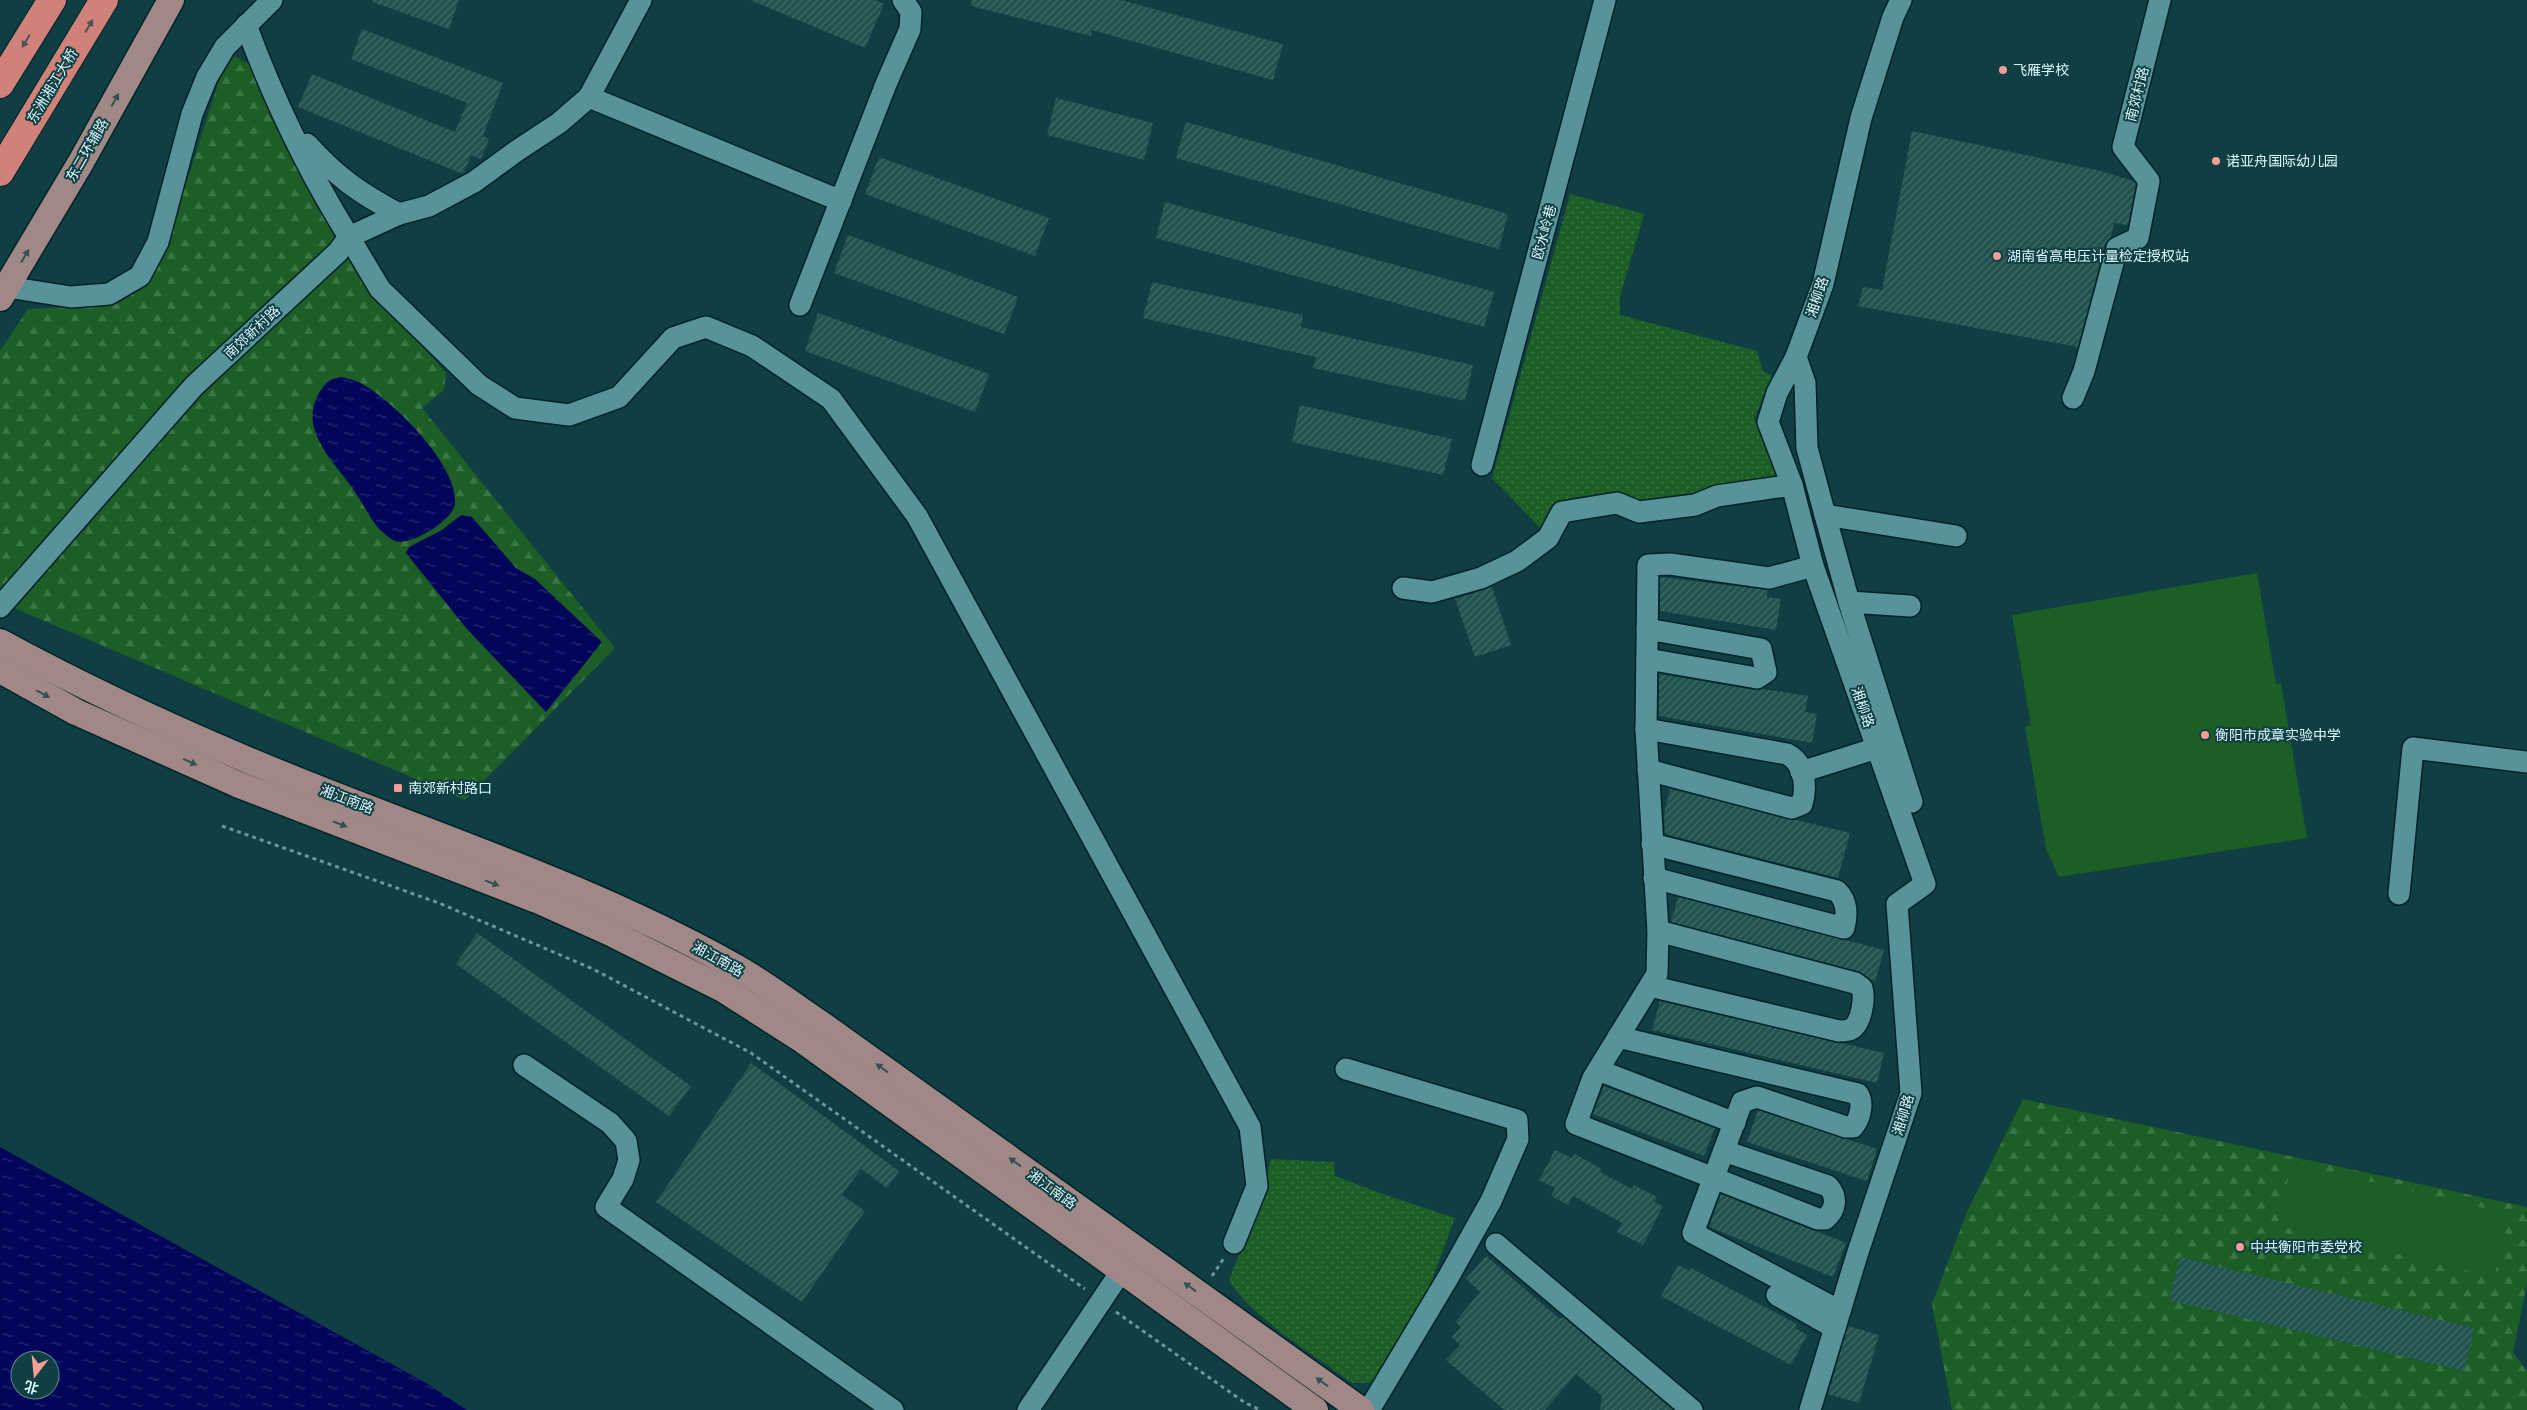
<svg xmlns="http://www.w3.org/2000/svg" width="2527" height="1410" font-family="'DM Sans','Noto Sans SC',sans-serif">
<style>
.forest{fill:url(#forest-firs)}
.garden{fill:url(#garden-dots)}
.pitch{fill:#1c5e25}
.water{fill:url(#water-ripples);fill-rule:evenodd}
.building{fill:url(#building-hatch)}
.lines{fill:none;stroke-linecap:round;stroke-linejoin:round}
.minor-casing{stroke:#032327;stroke-width:24}
.major-casing{stroke:#032327;stroke-width:29}
.highway-casing{stroke:#032327;stroke-width:30}
.path{stroke:#6e9599;stroke-width:3;stroke-dasharray:4 4;stroke-linecap:butt}
.minor{stroke:#58939a;stroke-width:21}
.major{stroke:#a08887;stroke-width:26}
.highway{stroke:#d0817a;stroke-width:28}
.oneway{fill:#495254}
.oneway2{fill:#335054}
.poi-dot{fill:#f59c94;stroke:#0f3e43;stroke-width:2}
.labels{text-anchor:middle;stroke-width:4;stroke-linejoin:round;paint-order:stroke}
.poi-label{font-size:14px;fill:#daf7fb;stroke:#0f3e43;text-anchor:start}
.street-label{font-size:14px;fill:#daf7fb;stroke:#0f3e43}
</style>
<defs>
<pattern id="forest-firs" width="22" height="20" patternUnits="userSpaceOnUse" patternTransform="scale(1.25)"><rect width="22" height="20" fill="#1c5e25"/><path d="M5 1l3.5 6h-7zM16 11l3.5 6h-7z" fill="#3c7646"/></pattern>
<pattern id="garden-dots" width="8" height="8" patternUnits="userSpaceOnUse" patternTransform="scale(1.25)"><rect width="8" height="8" fill="#1c5e25"/><path d="M2 2h.1M6 6h.1" fill="none" stroke="#3c7646" stroke-width="1.8" stroke-linecap="round"/></pattern>
<pattern id="water-ripples" width="26" height="14" patternUnits="userSpaceOnUse" patternTransform="scale(1.25)"><rect width="26" height="14" fill="#020659"/><path d="M2 4q2-2 4 0t4 0M15 11q2-2 4 0t4 0" fill="none" stroke="#262b72"/></pattern>
<pattern id="building-hatch" width="6" height="6" patternUnits="userSpaceOnUse" patternTransform="scale(1.25)"><rect width="6" height="6" fill="#20534e"/><path d="M-1 1l2-2M0 6l6-6M5 7l2-2" fill="none" stroke="#406c68"/></pattern>
</defs>
<rect width="100%" height="100%" fill="#0f3e43"/>
<g class="forest">
<path d="M228 53 251 65 366 283 446 373 444 390 422 408 615 648 465 800 0 602V351L28 309 77 307 116 300 138 290 153 273 171 230Z"/>
<path d="M2023 1099 2527 1207V1283L2513 1352 2527 1372V1410H1952L1932 1304 1967 1212Z"/>
</g>
<g class="garden">
<path d="M1570 194 1644 214 1620 297V315L1757 351 1763 371 1772 376 1754 419 1777 476 1773 480 1694 497 1642 502 1619 493 1555 502 1541 529 1492 478Z"/>
<path d="M1271 1159 1334 1162 1335 1176 1383 1194 1455 1218C1433 1275 1415 1339 1370 1383H1352C1316 1356 1251 1318 1229 1280L1254 1217Z"/>
</g>
<g class="pitch">
<path d="M2257 573 2276 684 2281 683 2307 838 2059 877 2046 849 2025 727 2031 725 2012 615Z"/>
<path d="M2292 1163 2509 1214 2494 1277 2277 1225Z"/>
</g>
<g class="water">
<path d="M342 377C349 379 358 381 364 385 394 402 459 466 455 504 453 520 412 546 395 541 391 540 384 533 380 530 370 519 364 505 355 492 336 463 297 431 319 393 326 382 330 378 342 377Z"/>
<path d="M461 515 472 517 516 568 535 579 602 642 546 712 466 628 406 553 409 547 442 530Z"/>
<path d="M0 1147 426 1383 467 1410H0ZM20 1360H50V1390H20Z"/>
</g>
<g class="building">
<path d="M373 0H459L449 29 372 2Z"/>
<path d="M750 0H875L884 4 865 48Z"/>
<path d="M972 0H1121L1283 44 1273 80 1092 30 1091 36 971 6Z"/>
<path d="M362 29 503 83 483 136 489 139 481 159 471 155 463 174 298 107 312 74 455 132 467 103 351 59Z"/>
<path d="M1056 98 1153 123 1144 160 1047 135Z"/>
<path d="M1186 122 1508 214 1499 249 1176 158Z"/>
<path d="M1912 131 2101 171 2133 181 2136 184 2128 225 2114 223 2111 237 2105 244 2078 347 1858 306 1863 287 1882 290Z"/>
<path d="M879 157 1049 218 1035 256 865 194Z"/>
<path d="M1165 202 1494 292 1484 327 1156 238Z"/>
<path d="M848 235 1018 297 1004 334 834 273Z"/>
<path d="M1152 282 1303 315 1301 327 1473 365 1465 401 1313 368 1316 357 1143 318Z"/>
<path d="M818 313 989 374 975 412 805 351Z"/>
<path d="M1300 405 1452 439 1443 475 1292 442Z"/>
<path d="M1660 577 1768 590 1767 597 1781 599 1776 630 1660 611Z"/>
<path d="M1492 587 1511 645 1475 657 1455 599Z"/>
<path d="M1659 674 1755 690 1763 689 1808 696 1805 712 1817 714 1812 743 1659 716Z"/>
<path d="M1670 789 1850 833 1838 878 1665 834 1664 814Z"/>
<path d="M1678 897 1884 950 1875 982 1858 971 1671 922Z"/>
<path d="M477 933 691 1086 669 1116 456 964Z"/>
<path d="M1660 1001 1884 1053 1877 1083 1652 1030Z"/>
<path d="M751 1063 899 1171 887 1188 861 1169 842 1195 865 1211 802 1302 656 1202Z"/>
<path d="M1604 1086 1715 1128 1704 1156 1593 1114Z"/>
<path d="M1758 1110 1877 1149 1867 1181 1747 1142Z"/>
<path d="M1555 1150 1572 1158 1575 1154 1602 1169 1600 1172 1632 1189 1634 1185 1657 1197 1654 1202 1663 1206 1643 1245 1617 1232 1622 1223 1573 1196 1568 1205 1551 1196 1555 1188 1539 1180Z"/>
<path d="M1721 1194 1846 1243 1833 1277 1709 1227Z"/>
<path d="M1486 1256 1560 1319 1563 1317 1673 1410H1600L1602 1396 1576 1374 1545 1410H1504L1446 1360 1460 1345 1452 1337 1461 1327 1455 1322 1480 1292 1466 1279Z"/>
<path d="M2180 1257 2474 1328 2464 1371 2169 1300Z"/>
<path d="M1678 1265 1690 1271 1691 1268 1797 1324 1795 1328 1807 1335 1791 1365 1661 1296Z"/>
<path d="M1848 1326 1879 1335 1859 1403 1828 1394Z"/>
</g>
<g class="lines">
<g class="minor-casing">
<g id="minor">
<path d="M641 0 589 97 559 123 518 150 474 182 429 206 399 214 349 237 380 289 479 385 515 408 569 415 619 397 673 338 706 327 752 346 831 399 917 516 1250 1127 1257 1186 1234 1243"/>
<path d="M589 97 841 201"/>
<path d="M307 144C337 177 359 193 399 214"/>
<path d="M7 287 71 297 109 294 140 276 158 242 192 114 207 77 225 47 272 0"/>
<path d="M800 305 886 84 910 29 911 12 903 0"/>
<path d="M1796 357 1805 383 1807 448 1825 515 1849 602 1912 802"/>
<path d="M2073 398 2084 371 2117 248 2138 238 2149 181 2123 147 2160 0"/>
<path d="M1482 465 1605 0"/>
<path d="M1825 515 1956 536"/>
<path d="M1403 588 1432 592 1481 578 1517 561 1548 538 1562 512 1617 503 1639 512 1695 505 1717 496 1792 485"/>
<path d="M1849 602 1910 606"/>
<path d="M0 607 194 386 338 252 349 237C308 171 273 98 246 25"/>
<path d="M1647 659 1757 678 1766 672 1761 649 1647 629"/>
<path d="M1646 729 1787 754C1805 763 1807 787 1802 804L1792 808 1648 770"/>
<path d="M1801 772 1877 748"/>
<path d="M1652 844 1837 891C1848 902 1847 915 1844 928L1654 878"/>
<path d="M2399 894 2413 748 2527 762"/>
<path d="M1650 986 1839 1031C1844 1031 1850 1031 1854 1027 1862 1019 1865 997 1862 988L1855 983 1658 931"/>
<path d="M1618 1037 1858 1094C1864 1103 1860 1119 1853 1127H1846L1757 1097 1742 1102 1693 1233 1840 1311"/>
<path d="M524 1065 610 1123 626 1141 629 1160 623 1179 606 1207 893 1410"/>
<path d="M1346 1069 1517 1120 1518 1139 1491 1201 1449 1276 1369 1410"/>
<path d="M1598 1070 1735 1123"/>
<path d="M1724 1151 1828 1186C1838 1197 1836 1210 1825 1219H1818L1576 1124 1593 1078 1657 974 1658 931 1646 729 1648 565 1670 564 1769 578 1813 566"/>
<path d="M1496 1244 1692 1410"/>
<path d="M1777 1295 1835 1328"/>
<path d="M1028 1410 1122 1270"/>
<path d="M1810 1410 1857 1255 1911 1093 1897 904 1925 884 1813 566 1792 485 1768 422 1777 393 1796 357 1823 284 1861 118 1893 17 1901 0"/>
</g>
</g>
<g class="major-casing">
<g id="major">
<path d="M0 298 81 162 171 0"/>
<path d="M0 642C79 685 160 723 243 758 405 827 575 878 730 964 762 981 791 1004 821 1024L1361 1410"/>
<path d="M0 670 76 712 237 784 537 900 613 934 723 989 801 1039 1315 1410"/>
</g>
</g>
<g class="highway-casing">
<g id="highway">
<path d="M0 84 52 0"/>
<path d="M0 172 104 0"/>
</g>
</g>
<g class="path">
<path d="M222 826 439 903 593 969 751 1053 1085 1289"/>
<path d="M1212 1276 1224 1258"/>
<path d="M1116 1312 1244 1402 1260 1410"/>
</g>
<use href="#minor" class="minor"/>
<use href="#major" class="major"/>
<use href="#highway" class="highway"/>
</g>
<defs><path id="oneway-solid" d="M-6-.8H1V-3.2L6.5 0L1 3.2V.8H-6Z" transform="scale(1.25)"/></defs>
<g class="oneway">
<use href="#oneway-solid" transform="translate(89 26) rotate(-59)"/>
<use href="#oneway-solid" transform="translate(26 41) rotate(122)"/>
</g>
<g class="oneway2">
<use href="#oneway-solid" transform="translate(115 100) rotate(-61)"/>
<use href="#oneway-solid" transform="translate(25 256) rotate(-59)"/>
<use href="#oneway-solid" transform="translate(43 694) rotate(29)"/>
<use href="#oneway-solid" transform="translate(190 762) rotate(24)"/>
<use href="#oneway-solid" transform="translate(340 824) rotate(21)"/>
<use href="#oneway-solid" transform="translate(492 883) rotate(21)"/>
<use href="#oneway-solid" transform="translate(882 1068) rotate(-144)"/>
<use href="#oneway-solid" transform="translate(1015 1162) rotate(-144)"/>
<use href="#oneway-solid" transform="translate(1190 1287) rotate(-144)"/>
<use href="#oneway-solid" transform="translate(1322 1382) rotate(-144)"/>
</g>
<g class="poi-dot">
<circle cx="2003" cy="70" r="5"/>
<circle cx="2216" cy="161" r="5"/>
<circle cx="1997" cy="256" r="5"/>
<circle cx="2205" cy="735" r="5"/>
<rect x="393" y="783" width="10" height="10" rx="2.5"/>
<circle cx="2240" cy="1247" r="5"/>
</g>
<g class="labels">
<g class="poi-label">
<text x="2013" y="75">飞雁学校</text>
<text x="2226" y="166">诺亚舟国际幼儿园</text>
<text x="2007" y="261">湖南省高电压计量检定授权站</text>
<text x="2215" y="740">衡阳市成章实验中学</text>
<text x="408" y="793">南郊新村路口</text>
<text x="2250" y="1252">中共衡阳市委党校</text>
</g>
<g class="street-label">
<text transform="translate(52 86) rotate(-59)" y="5">东洲湘江大桥</text>
<text transform="translate(2137 94) rotate(-76)" y="5">南郊村路</text>
<text transform="translate(87 150) rotate(-60)" y="5">东二环辅路</text>
<text transform="translate(1544 232) rotate(-75)" y="5">欧水岭巷</text>
<text transform="translate(1817 297) rotate(-72)" y="5">湘柳路</text>
<text transform="translate(252 332) rotate(-43)" y="5">南郊新村路</text>
<text transform="translate(1863 707) rotate(71)" y="5">湘柳路</text>
<text transform="translate(347 799) rotate(21)" y="5">湘江南路</text>
<text transform="translate(718 959) rotate(29)" y="5">湘江南路</text>
<text transform="translate(1903 1115) rotate(-73)" y="5">湘柳路</text>
<text transform="translate(1052 1189) rotate(36)" y="5">湘江南路</text>
</g>
</g>
<g transform="translate(35 1375) rotate(196)"><circle r="24" fill="#0f3e43" stroke="#60888d"/>
<path d="M0-4L9 19L0 12L-9 19Z" fill="#f59c94"/>
<text y="-8" font-size="14" font-weight="bold" text-anchor="middle" fill="#daf7fb">北</text>
</g>
</svg>
